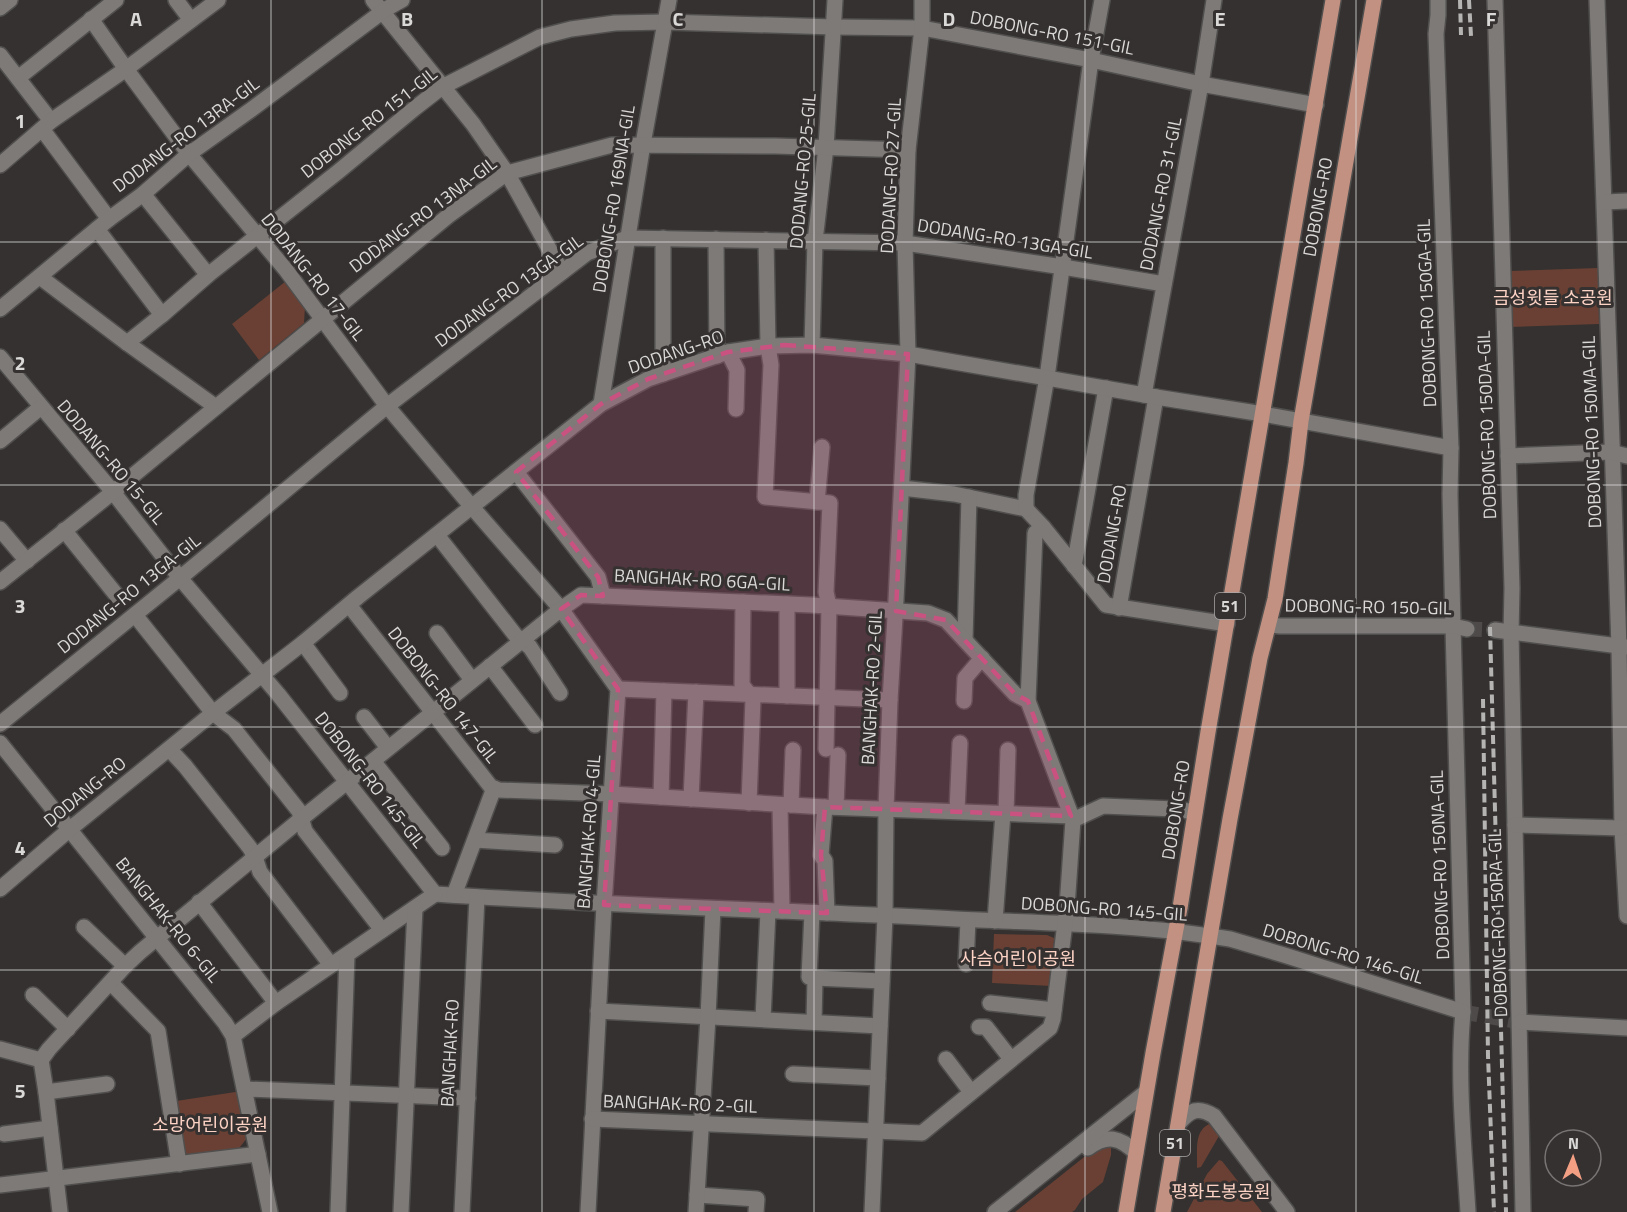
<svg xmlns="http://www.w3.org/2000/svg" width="1627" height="1212" font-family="'Titillium Web','Noto Sans KR',sans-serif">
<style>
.green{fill:#694033}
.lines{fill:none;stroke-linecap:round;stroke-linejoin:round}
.street-tunnel{stroke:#4d4a49;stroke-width:15;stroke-dasharray:15 8;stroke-linecap:butt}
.secondary-tunnel{stroke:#4d4a49;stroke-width:15;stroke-dasharray:15 8;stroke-linecap:butt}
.street-casing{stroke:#514f4e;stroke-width:18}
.secondary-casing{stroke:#514f4e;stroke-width:18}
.primary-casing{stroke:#514f4e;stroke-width:18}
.street{stroke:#7d7a78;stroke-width:15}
.secondary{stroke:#7d7a78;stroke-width:15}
.primary{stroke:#c39181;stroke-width:15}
.rail{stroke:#b6b4b3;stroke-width:4;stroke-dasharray:9 4.5;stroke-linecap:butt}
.marked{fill:#ca5280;fill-opacity:0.2;stroke:#ca5280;stroke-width:4.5;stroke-dasharray:12 8;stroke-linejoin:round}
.grid{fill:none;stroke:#dbd9d8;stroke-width:1.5;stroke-opacity:0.55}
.labels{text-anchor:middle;stroke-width:6;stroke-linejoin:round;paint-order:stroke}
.shield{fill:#343130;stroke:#a9a7a6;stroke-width:1.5}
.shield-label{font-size:16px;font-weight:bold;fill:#dbd9d8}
.street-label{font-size:18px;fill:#dbd9d8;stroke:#343130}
.park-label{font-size:18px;fill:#fdd3c5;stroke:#343130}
.grid-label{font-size:20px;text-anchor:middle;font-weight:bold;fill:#dbd9d8;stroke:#343130;stroke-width:6;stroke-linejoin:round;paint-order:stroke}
</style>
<rect width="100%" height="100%" fill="#343130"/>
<g class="green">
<path d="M1598 268 1599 324 1509 327 1508 271Z"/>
<path d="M286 281 305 307 304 323 259 360 232 324Z"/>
<path d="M994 934 1047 935 1054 938 1052 986 992 983Z"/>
<path d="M242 1091 250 1134 237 1151 185 1158 176 1101Z"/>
<path d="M1209 1124 1219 1136 1201 1167 1197 1168C1198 1152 1193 1132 1209 1124Z"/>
<path d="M1106 1146 1111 1148V1155L1103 1182 1082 1199 1075 1210 1072 1212H1015L1093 1150Z"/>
<path d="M1219 1160 1222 1161 1262 1212H1187L1207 1174Z"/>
</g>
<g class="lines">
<path class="street-tunnel" d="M1467 629 1495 630"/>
<path class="secondary-tunnel" d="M1463 1012 1520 1022"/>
<g class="street-casing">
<g id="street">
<path d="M176 0 191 20"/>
<path d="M373 0 473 124 507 173 562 272"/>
<path d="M1438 0V15L1436 34 1451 448 1450 494 1453 626 1463 1012C1457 1076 1464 1147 1468 1212"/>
<path d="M1495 0 1512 588 1511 633 1523 1212"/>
<path d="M1597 0 1619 647 1622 828 1627 916"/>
<path d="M91 19 126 69 189 154 286 270 387 406 472 507 561 609 618 689 604 905 588 1212"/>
<path d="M0 55 51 121"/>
<path d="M18 78 116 0"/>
<path d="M42 129 109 219"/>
<path d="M0 165 51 121 126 69 218 0"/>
<path d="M143 194 208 275"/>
<path d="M1605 202 1627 201"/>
<path d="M97 229 162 315"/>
<path d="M716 239 717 356"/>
<path d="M766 240 768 346 771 365 765 497 830 503 826 592 829 606 826 749"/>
<path d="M40 277 127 343 216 407"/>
<path d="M0 309 109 219 143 194 189 154 252 109 386 9 402 0"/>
<path d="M127 343 162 315 208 275 339 171 415 108 442 87 540 37 571 29 615 23 665 22 834 27 922 28 1091 60 1201 84 1316 105"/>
<path d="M812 345 815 241 826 147 835 0"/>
<path d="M728 352 737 370 736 409"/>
<path d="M0 357 113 492 180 578 278 694 435 894C609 906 783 910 956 919 1041 923 1126 924 1210 936"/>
<path d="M663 374V238"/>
<path d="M1144 395 1201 84 1214 0"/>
<path d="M601 404 643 144 669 0"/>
<path d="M1263 414 1451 448"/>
<path d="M0 441 41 407"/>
<path d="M1508 456 1611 452 1627 456"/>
<path d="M516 472 598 577 603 596"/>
<path d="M902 488 954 494 1026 509 1043 527 1106 605 1227 624"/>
<path d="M817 502 822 447"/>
<path d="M1026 509V495L1047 377 1091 60 1102 0"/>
<path d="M0 529 27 561"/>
<path d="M64 530 118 597"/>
<path d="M437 535 516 636 530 647 560 693"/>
<path d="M1074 566 1106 388"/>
<path d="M0 582 113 492 448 216 507 173 612 145 775 146 908 150"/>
<path d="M743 602 742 685 753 699 749 803"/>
<path d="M349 605 491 787 499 790 611 794 825 807 1071 816"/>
<path d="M1119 608 1156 397"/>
<path d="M135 615 213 713 234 729 299 811 305 831 382 930"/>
<path d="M1269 625 1280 626H1453L1467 629"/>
<path d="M1495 630 1627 647"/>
<path d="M437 633 472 680"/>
<path d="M965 640 969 497"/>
<path d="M303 643 340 693"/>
<path d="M490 666 535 725"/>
<path d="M618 689 890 700"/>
<path d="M787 696V604"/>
<path d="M964 701 965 678 982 658"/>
<path d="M1028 701 1035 533 1043 527"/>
<path d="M364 717 388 748"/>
<path d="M0 724 180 578 387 406 587 253 627 238 905 243 1063 267 1164 284"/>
<path d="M169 749 185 766 250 848 255 857 260 872 331 965"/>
<path d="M373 761 442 848"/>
<path d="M661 797 664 691"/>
<path d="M691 799 696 692"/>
<path d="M780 805 782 911"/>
<path d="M791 805 793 750"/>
<path d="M825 807 821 855 825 861 827 913"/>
<path d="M836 807 838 755"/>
<path d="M957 811 960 743"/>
<path d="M1006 813 1008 750"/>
<path d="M1073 820 1103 806 1175 809 1195 812"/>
<path d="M1515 825 1622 828"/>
<path d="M475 840 555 845"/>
<path d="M454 895 494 788"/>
<path d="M199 902 276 1003"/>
<path d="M812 913 809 977 815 978 814 1022"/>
<path d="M995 921 1003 813"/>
<path d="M84 927 125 966"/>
<path d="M966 964 968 920"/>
<path d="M815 978 882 981"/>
<path d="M111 983 158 1031 179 1164"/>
<path d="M33 995 68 1029"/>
<path d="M990 1003 1054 1010"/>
<path d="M598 1011 880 1026"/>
<path d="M763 1019 768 911"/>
<path d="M979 1027H986L1011 1059"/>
<path d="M233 1036 276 1003 435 894"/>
<path d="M0 1049 41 1060"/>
<path d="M946 1059 971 1092"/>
<path d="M793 1074 878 1078"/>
<path d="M245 1089 468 1098"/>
<path d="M46 1092 107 1084"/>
<path d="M4 1134 50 1128"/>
<path d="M0 1185 258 1154"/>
<path d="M697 1195 757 1199 756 1212"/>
<path d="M60 1212 46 1092 41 1060 49 1049 125 966 140 952 301 819 561 609 581 595 811 605 928 613 946 620 1015 694 1028 701 1073 820 1067 907 1053 1019 1050 1028 922 1133 592 1119"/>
<path d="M338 1212 347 955"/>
<path d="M401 1212 415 908"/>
<path d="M462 1212 477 897"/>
<path d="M696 1212 708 1017 713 909"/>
<path d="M872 1212 885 916 886 809 890 700 896 600 908 354 905 243 908 150 922 28V0"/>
</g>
</g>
<g class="secondary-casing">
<g id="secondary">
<path d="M0 8 10 0"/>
<path d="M0 743 225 1023 233 1036 270 1212"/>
<path d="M0 889 70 829 213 713 303 643 358 597 601 404 648 379 728 352 768 346 812 345 908 354 1156 397 1263 414"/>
<path d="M1210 936 1230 939 1284 955 1463 1012"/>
<path d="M1520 1022 1627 1028"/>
<path d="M1179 1123C1190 1110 1198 1106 1214 1116L1287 1212"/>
<path d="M1088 1148C1107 1134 1120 1137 1136 1153"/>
<path d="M995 1212 1146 1092"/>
</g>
</g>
<g class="primary-casing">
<g id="primary">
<path d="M1126 1212 1153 1053 1180 908 1208 732 1333 0"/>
<path d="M1163 1212 1230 819 1260 658 1275 599 1296 463 1301 421 1374 0"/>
</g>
</g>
<use href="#street" class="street"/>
<use href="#secondary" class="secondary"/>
<use href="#primary" class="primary"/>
<g class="rail">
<path d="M1460 0 1461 35"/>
<path d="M1469 0 1471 36"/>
<path d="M1490 627 1506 1212"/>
<path d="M1483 699 1488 1056 1494 1212"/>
</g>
</g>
<path class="marked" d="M784 345 908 354 896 611 946 620 1015 694 1028 701 1071 816 825 807 821 855 827 913 604 905 618 689 561 609 581 595 603 596 598 577 516 472 601 404 648 379 728 352Z"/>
<path class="grid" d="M271 0V1212M542 0V1212M814 0V1212M1085 0V1212M1356 0V1212M0 242H1627M0 485H1627M0 727H1627M0 970H1627"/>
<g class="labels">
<g class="shield">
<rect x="1215" y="593" width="30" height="26" rx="4.5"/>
<rect x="1160" y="1130" width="30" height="26" rx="4.5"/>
</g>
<g class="shield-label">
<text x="1230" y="612">51</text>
<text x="1175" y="1149">51</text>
</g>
<g class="street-label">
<text transform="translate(1052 33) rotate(11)" y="6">DOBONG-RO 151-GIL</text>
<text transform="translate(369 123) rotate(-38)" y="6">DOBONG-RO 151-GIL</text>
<text transform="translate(186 135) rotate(-37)" y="6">DODANG-RO 13RA-GIL</text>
<text transform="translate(803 171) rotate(-85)" y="6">DODANG-RO 25-GIL</text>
<text transform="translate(891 176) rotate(-87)" y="6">DODANG-RO 27-GIL</text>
<text transform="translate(1161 194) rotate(-79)" y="6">DODANG-RO 31-GIL</text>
<text transform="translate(614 199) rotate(-81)" y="6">DOBONG-RO 169NA-GIL</text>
<text transform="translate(1318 207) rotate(-80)" y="6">DOBONG-RO</text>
<text transform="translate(423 215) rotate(-37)" y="6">DODANG-RO 13NA-GIL</text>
<text transform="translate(1005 239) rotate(9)" y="6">DODANG-RO 13GA-GIL</text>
<text transform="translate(313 277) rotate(52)" y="6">DODANG-RO 17-GIL</text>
<text transform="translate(509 291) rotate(-36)" y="6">DODANG-RO 13GA-GIL</text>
<text transform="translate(1427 313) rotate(-92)" y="6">DOBONG-RO 150GA-GIL</text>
<text transform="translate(676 352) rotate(-19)" y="6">DODANG-RO</text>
<text transform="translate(1487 425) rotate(-92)" y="6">DOBONG-RO 150DA-GIL</text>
<text transform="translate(1592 432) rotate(-92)" y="6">DOBONG-RO 150MA-GIL</text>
<text transform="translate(111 462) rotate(50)" y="6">DODANG-RO 15-GIL</text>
<text transform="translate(1112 534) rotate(-80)" y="6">DODANG-RO</text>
<text transform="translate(702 580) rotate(3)" y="6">BANGHAK-RO 6GA-GIL</text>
<text transform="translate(129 594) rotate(-39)" y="6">DODANG-RO 13GA-GIL</text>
<text transform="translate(1368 607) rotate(1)" y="6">DOBONG-RO 150-GIL</text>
<text transform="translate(872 688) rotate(-87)" y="6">BANGHAK-RO 2-GIL</text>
<text transform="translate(443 695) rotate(52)" y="6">DOBONG-RO 147-GIL</text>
<text transform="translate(370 780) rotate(52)" y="6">DOBONG-RO 145-GIL</text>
<text transform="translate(85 792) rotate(-39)" y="6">DODANG-RO</text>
<text transform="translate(1176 810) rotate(-81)" y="6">DOBONG-RO</text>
<text transform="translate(589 832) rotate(-86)" y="6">BANGHAK-RO 4-GIL</text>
<text transform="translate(1440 865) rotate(-92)" y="6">DOBONG-RO 150NA-GIL</text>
<text transform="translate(1104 909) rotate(4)" y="6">DOBONG-RO 145-GIL</text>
<text transform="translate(168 920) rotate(51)" y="6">BANGHAK-RO 6-GIL</text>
<text transform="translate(1498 923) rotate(-92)" y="6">DOBONG-RO 150RA-GIL</text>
<text transform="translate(1343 954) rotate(17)" y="6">DOBONG-RO 146-GIL</text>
<text transform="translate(450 1053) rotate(-87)" y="6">BANGHAK-RO</text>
<text transform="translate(680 1104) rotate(2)" y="6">BANGHAK-RO 2-GIL</text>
</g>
<g class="park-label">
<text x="1553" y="304">금성윗들 소공원</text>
<text x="1018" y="965">사슴어린이공원</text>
<text x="210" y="1131">소망어린이공원</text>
<text x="1221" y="1198">평화도봉공원</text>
</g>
</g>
<g class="grid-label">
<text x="136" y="26">A</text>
<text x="407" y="26">B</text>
<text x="678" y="26">C</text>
<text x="949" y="26">D</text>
<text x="1220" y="26">E</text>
<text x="1491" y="26">F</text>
<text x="20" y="128">1</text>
<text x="20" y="370">2</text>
<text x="20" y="613">3</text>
<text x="20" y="855">4</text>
<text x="20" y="1098">5</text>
</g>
<g transform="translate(1573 1158) rotate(2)"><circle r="28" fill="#343130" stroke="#777473" stroke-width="1.5"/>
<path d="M0-4.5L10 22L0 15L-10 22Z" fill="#f39f84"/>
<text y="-9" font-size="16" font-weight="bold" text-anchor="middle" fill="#dbd9d8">N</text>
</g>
</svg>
